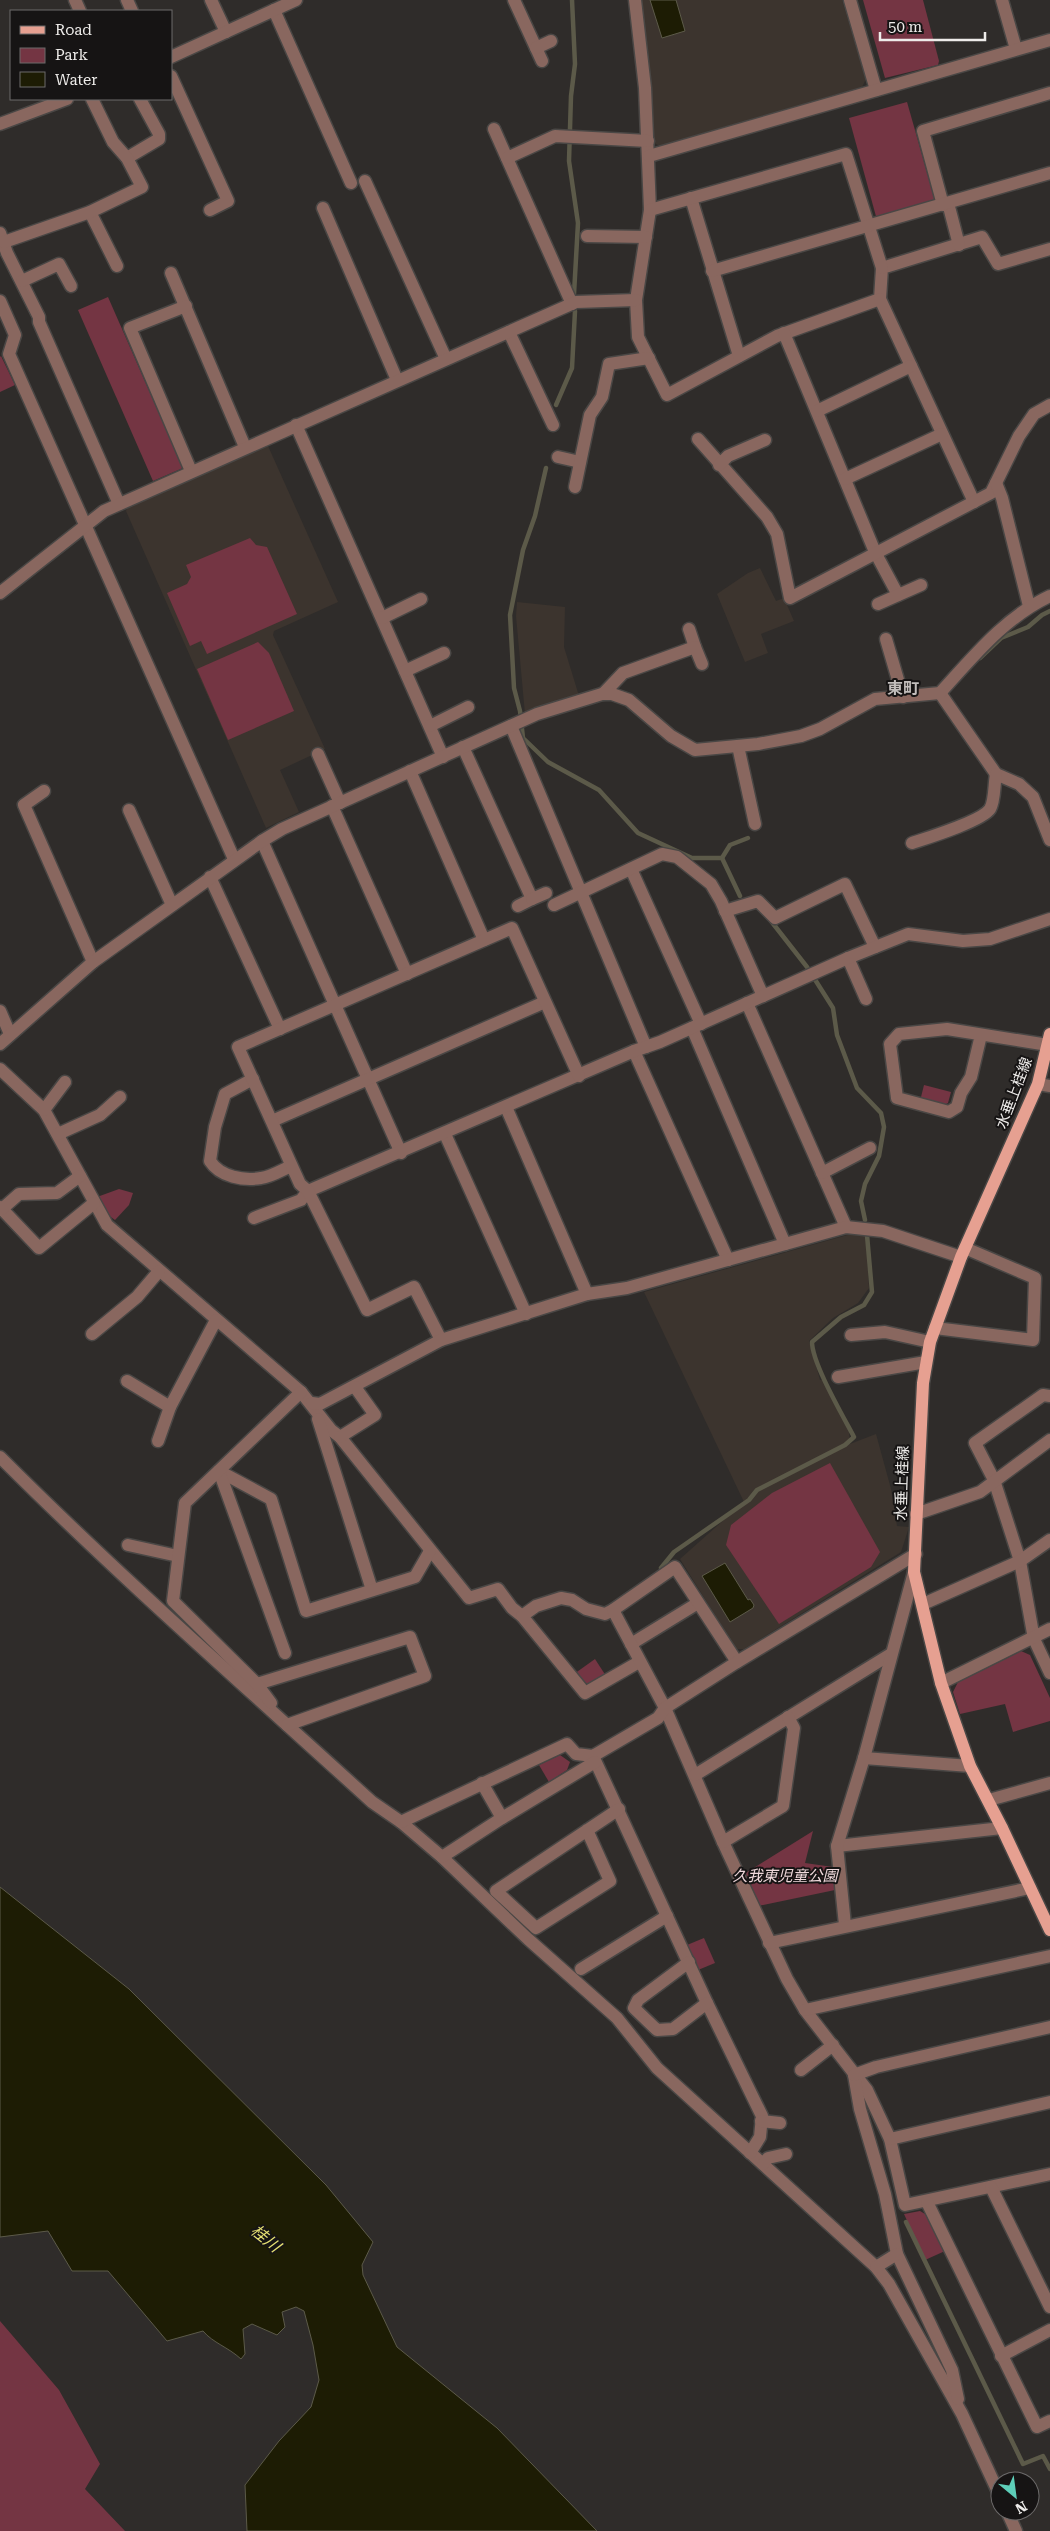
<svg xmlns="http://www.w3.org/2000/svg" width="1050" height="2531" font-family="'Roboto Serif','Noto Sans JP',serif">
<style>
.built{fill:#3c342e}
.green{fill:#743543}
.water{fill:#1d1c04;stroke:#5c5a49}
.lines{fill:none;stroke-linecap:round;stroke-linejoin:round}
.stream{stroke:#5c5a49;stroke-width:4.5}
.minor-casing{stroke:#4a4745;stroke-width:15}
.major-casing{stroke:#4a4745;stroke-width:15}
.minor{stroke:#89675f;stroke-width:12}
.major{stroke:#e6a091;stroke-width:12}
.labels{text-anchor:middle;stroke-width:4;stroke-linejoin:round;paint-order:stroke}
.street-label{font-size:15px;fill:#eeecea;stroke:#161414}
.park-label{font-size:15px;font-style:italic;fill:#efd8db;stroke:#161414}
.neighbourhood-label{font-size:16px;font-weight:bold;fill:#c2bebc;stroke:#161414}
.water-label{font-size:16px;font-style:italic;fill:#e8e274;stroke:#161414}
</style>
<rect width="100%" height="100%" fill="#2f2c2a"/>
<g class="built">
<path d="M639 0H842L866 79 862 87 660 146 652 142V99Z"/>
<path d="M268 446 338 602 274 631 273 635 325 749 280 770 299 812 266 828 126 511 128 506Z"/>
<path d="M760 568 776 601 784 598 794 621 761 634 768 653 745 662 717 594 748 573Z"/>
<path d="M517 602 565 607 564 647 579 696 525 714 516 616Z"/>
<path d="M851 1234 866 1235 869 1288 858 1303 833 1318 809 1341 820 1380H824L849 1431 850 1444 876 1434 891 1489 897 1526 909 1527 901 1552 744 1649H736L680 1559 744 1502 644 1292Z"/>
</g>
<g class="green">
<path d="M863 0H923L939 61 938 65 885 78Z"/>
<path d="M907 102 936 204 877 220 849 118Z"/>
<path d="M108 297 183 468 153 481 78 310Z"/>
<path d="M1 356 15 385 0 392V357Z"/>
<path d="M250 538 256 545 267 547 297 614 207 654 201 641 190 646 167 593 187 584 191 577 186 565Z"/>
<path d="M258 642 269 653 294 711 228 740 197 669Z"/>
<path d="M924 1085 951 1092 948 1103 940 1107 920 1101Z"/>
<path d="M119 1189 133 1193 129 1205 115 1220 108 1215 97 1197Z"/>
<path d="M830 1463 880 1552 871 1567 779 1624 726 1545 731 1525 772 1493Z"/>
<path d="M1021 1651 1030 1655 1050 1698V1721L1013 1732 1005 1704 960 1714 953 1692 958 1682Z"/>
<path d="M595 1659 606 1676 590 1684 580 1682 574 1674Z"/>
<path d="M560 1755 570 1762 567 1770 549 1782 539 1765Z"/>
<path d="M813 1831 805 1863 833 1867 835 1890 758 1906 744 1874Z"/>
<path d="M704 1938 715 1963 698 1970 687 1945Z"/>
<path d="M920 2211 930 2217 945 2251 925 2260 904 2214Z"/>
<path d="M0 2321 59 2390 100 2464 85 2489 125 2531H0Z"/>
</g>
<g class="water">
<path d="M650 0H676L685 31 662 38Z"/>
<path d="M725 1563 748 1600 750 1599 754 1605 753 1608 730 1622 702 1576Z"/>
<path d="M0 1887 129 1989 326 2185 373 2242 362 2265 363 2275 397 2347 497 2428 597 2531H247L245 2485 279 2441 311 2407 319 2380 313 2345 304 2311 296 2307 282 2312 285 2327 277 2335 252 2324 243 2329 245 2354 241 2359C228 2347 213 2343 203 2331L167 2341 108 2271H72L48 2231 0 2237Z"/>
</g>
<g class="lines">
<g class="stream">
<path d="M572 0 575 64 571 96 569 161 578 223 574 294"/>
<path d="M556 405 572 368 575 311"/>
<path d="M546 468 535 516 523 550 510 615 514 688 520 711 523 738 548 762 599 790 638 833 692 858H722L740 896"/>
<path d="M980 658 1001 638 1028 627 1042 615 1050 611"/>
<path d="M722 858 730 845 748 838"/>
<path d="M771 921 807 967 833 1008 837 1035 857 1088 881 1113 884 1127 879 1156 865 1184 861 1201 865 1220"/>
<path d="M661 1568 674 1552 749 1500 757 1490 845 1445 854 1437C843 1416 812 1363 812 1342L841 1317 864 1305 872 1292 867 1235"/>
<path d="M906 2222 1023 2464 1043 2456 1050 2469"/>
</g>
<g class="minor-casing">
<g id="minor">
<path d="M75 0 80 11"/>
<path d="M127 0 132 11"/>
<path d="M211 0 226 32"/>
<path d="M514 0 542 61"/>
<path d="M635 0 645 88 650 210 636 300 638 337 667 395 777 336 880 299 882 268 982 237 998 264 1050 249"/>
<path d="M850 0 876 90"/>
<path d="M1002 0 1016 49"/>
<path d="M274 10 351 183"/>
<path d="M536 48 551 41"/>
<path d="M171 57 296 0"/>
<path d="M171 76 228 201 210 210"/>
<path d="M0 124 67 99"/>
<path d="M494 129 572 304"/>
<path d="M649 156 1050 40"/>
<path d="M127 158 159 139V134L140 99"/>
<path d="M507 158 555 136 648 141"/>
<path d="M365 181 446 359"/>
<path d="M691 198 739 356"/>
<path d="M948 203 959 245"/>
<path d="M943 205 923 131 1050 93"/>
<path d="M323 208 397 380"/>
<path d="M650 210 846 154 882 268"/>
<path d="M90 212 117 266"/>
<path d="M0 233 7 253 39 317V322L119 504"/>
<path d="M587 236 646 237"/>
<path d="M4 242 90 212 142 187 127 158 113 142 92 99"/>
<path d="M712 271 1050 173"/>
<path d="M171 273 245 447"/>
<path d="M22 281 59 264 71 286"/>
<path d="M880 299 974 502"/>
<path d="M0 301 15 335 9 354 234 859"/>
<path d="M186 306 130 328 191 471"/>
<path d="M509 332 553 425"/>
<path d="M784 333 875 552 898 595"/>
<path d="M817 411 911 366"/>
<path d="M296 425 443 757"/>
<path d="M698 439 767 517 777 534 790 598 991 493 1019 436 1034 414 1050 405"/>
<path d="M558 457 580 462"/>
<path d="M719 465 728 456 765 440"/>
<path d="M845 479 942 434"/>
<path d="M996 483 1002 498 1029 606"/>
<path d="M575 487 590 415 602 397 609 364 649 358"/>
<path d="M0 593 104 511 576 302 636 300"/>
<path d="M878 604 921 585"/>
<path d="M382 618 421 599"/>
<path d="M689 629 695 647"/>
<path d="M886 639 903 697"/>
<path d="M405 671 444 653"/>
<path d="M940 693 996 774 1019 784 1033 797 1050 840"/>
<path d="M603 694 623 673 695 647 702 664"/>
<path d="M430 726 468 707"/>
<path d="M511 726 646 1047"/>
<path d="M738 746 755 824"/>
<path d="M463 747 532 899 518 906"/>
<path d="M318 754 340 803"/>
<path d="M410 771 484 940"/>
<path d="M44 791 24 805 93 962"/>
<path d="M332 806 407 974"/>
<path d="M129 810 172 905"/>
<path d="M262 841 401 1153"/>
<path d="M912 843C927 838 982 821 990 809 995 801 994 784 996 774"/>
<path d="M631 869 701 1024"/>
<path d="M210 877 280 1029"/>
<path d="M532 899 546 893"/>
<path d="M554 905 662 854 677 857 711 884 721 901 763 996"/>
<path d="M725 911 758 901 775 918 845 884 875 947"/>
<path d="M848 958 866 999"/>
<path d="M747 1003 846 1227"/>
<path d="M0 1011 10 1034"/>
<path d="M692 1028 785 1244"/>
<path d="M981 1035 971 1077 961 1093 957 1107 949 1112 897 1098 890 1044 899 1034 947 1029 1048 1045"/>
<path d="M0 1044 93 962 262 841 282 829 537 714 602 694H612L629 700 671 736 695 750 758 744 801 736 820 729 875 699 940 693C973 657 1005 617 1050 596"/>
<path d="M634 1051 728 1260"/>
<path d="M0 1069 44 1110 107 1225 301 1392 331 1430 340 1437 469 1598 498 1589 512 1608 522 1616"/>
<path d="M253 1079 225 1094 215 1127 210 1161C220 1177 244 1181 261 1178 271 1177 282 1170 291 1166"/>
<path d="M1038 1084 1050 1086"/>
<path d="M506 1107 587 1294"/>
<path d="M44 1110 65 1082"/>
<path d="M272 1121 545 1002"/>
<path d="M58 1134 100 1115 120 1097"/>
<path d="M445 1134 526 1314"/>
<path d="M822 1173 870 1148"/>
<path d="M0 1207 39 1248 94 1203"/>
<path d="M2 1209 19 1194 57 1193 80 1176"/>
<path d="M254 1218 301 1200 308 1191 634 1051 660 1042 848 958 908 934 963 941 990 939 1050 919"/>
<path d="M935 1328 1033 1340 1035 1278 965 1248"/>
<path d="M92 1334 137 1297 159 1271"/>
<path d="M851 1335 885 1332 930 1342"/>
<path d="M441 1340 414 1287 367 1310 308 1191 300 1184 238 1047 512 928 579 1076"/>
<path d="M838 1377 926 1362"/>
<path d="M127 1381 170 1407"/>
<path d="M1050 1396 1043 1395 975 1443 994 1480 1020 1561 1034 1639 1050 1673"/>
<path d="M312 1403 320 1404 441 1340 587 1294 627 1288 846 1227 883 1231 961 1257"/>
<path d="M318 1419 372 1590"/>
<path d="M340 1437 375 1415 355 1387"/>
<path d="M158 1441 170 1407 216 1320"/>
<path d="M0 1457C120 1577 247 1688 372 1802L401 1822 442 1857 528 1939 617 2018 657 2068 876 2267 889 2284 962 2414 1000 2496"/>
<path d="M219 1471 271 1499 306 1611 415 1577 430 1551"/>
<path d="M219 1471 285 1653"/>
<path d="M916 1514 980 1492 1050 1440"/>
<path d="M128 1545 178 1556"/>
<path d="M923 1604 1020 1561 1050 1540"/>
<path d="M613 1610 605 1614 586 1609 572 1600 561 1598 536 1606 522 1616 585 1693 639 1662"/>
<path d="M631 1644 698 1603"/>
<path d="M737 1662 675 1567 613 1610 665 1708 723 1842 787 1979 805 2010 867 2090 890 2139 905 2205 1050 2174"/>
<path d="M941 1683 1050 1629"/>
<path d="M257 1684 410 1637 425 1676 287 1725"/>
<path d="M271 1703 257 1684 173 1601 185 1503 301 1392"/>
<path d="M593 1756 707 2003 762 2116 760 2137 750 2153"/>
<path d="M864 1758 970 1766"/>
<path d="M695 1775 891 1654"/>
<path d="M482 1783 502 1818"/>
<path d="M989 1800 1050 1783"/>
<path d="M401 1822 567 1744 576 1754 593 1756 658 1718 665 1708 737 1662 916 1554"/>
<path d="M587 1830 610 1881 536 1928 496 1891 619 1809"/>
<path d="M723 1842 783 1806 794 1728 788 1717"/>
<path d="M837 1846 1002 1828"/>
<path d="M442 1857 502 1818 595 1762"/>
<path d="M845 1925 837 1846 864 1758 914 1572"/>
<path d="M769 1943 1030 1888"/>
<path d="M689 1962 638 2000 634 2008 657 2030 673 2029 707 2003"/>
<path d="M581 1969 667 1916"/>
<path d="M805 2010 1050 1956"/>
<path d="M801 2070 833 2045"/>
<path d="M854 2075 860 2109 885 2194 897 2254 952 2370 958 2399"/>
<path d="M854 2075 876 2067 1050 2027"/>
<path d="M761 2121 780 2123"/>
<path d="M890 2139 1050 2102"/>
<path d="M763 2164 768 2158 786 2154"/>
<path d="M991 2187 1050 2307"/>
<path d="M927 2202 1037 2427 1050 2421"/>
<path d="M876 2267 897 2254"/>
<path d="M1001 2356 1050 2330"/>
<path d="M1007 2511 1016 2531"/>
</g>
</g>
<g class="major-casing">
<path id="major" d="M1050 1034 1038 1084 961 1257 930 1342 923 1383 914 1572 941 1683 970 1766 1002 1828 1050 1930"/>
</g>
<use href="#minor" class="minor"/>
<use href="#major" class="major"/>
</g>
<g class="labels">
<g class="street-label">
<text transform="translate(1014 1093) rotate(-69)" y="5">水垂上桂線</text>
<text transform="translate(902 1483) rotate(-88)" y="5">水垂上桂線</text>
</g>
<g class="park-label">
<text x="785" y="1881">久我東児童公園</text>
</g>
<g class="neighbourhood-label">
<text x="903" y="694">東町</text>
</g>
<g class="water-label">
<text transform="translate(266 2238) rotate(39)" y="6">桂川</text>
</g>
</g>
<rect x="10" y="10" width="162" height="90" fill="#161414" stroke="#6c6a6a"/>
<rect x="20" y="26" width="25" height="8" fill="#e6a091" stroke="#6c6a6a"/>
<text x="55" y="35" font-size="15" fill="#eeecea">Road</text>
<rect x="20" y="48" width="25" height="15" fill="#743543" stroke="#6c6a6a"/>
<text x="55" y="60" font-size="15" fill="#eeecea">Park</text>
<rect x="20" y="72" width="25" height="15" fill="#1d1c04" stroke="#6c6a6a"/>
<text x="55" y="85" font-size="15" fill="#eeecea">Water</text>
<g transform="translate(1015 2496) rotate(151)"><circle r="24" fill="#161414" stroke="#6c6a6a"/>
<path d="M0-4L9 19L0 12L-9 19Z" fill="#5dceb9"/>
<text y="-8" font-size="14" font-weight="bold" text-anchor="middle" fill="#eeecea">N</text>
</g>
<path d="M880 32v8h105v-8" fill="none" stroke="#eeecea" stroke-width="2.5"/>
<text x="888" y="32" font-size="15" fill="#eeecea" stroke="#161414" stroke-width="4" paint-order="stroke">50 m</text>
</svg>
